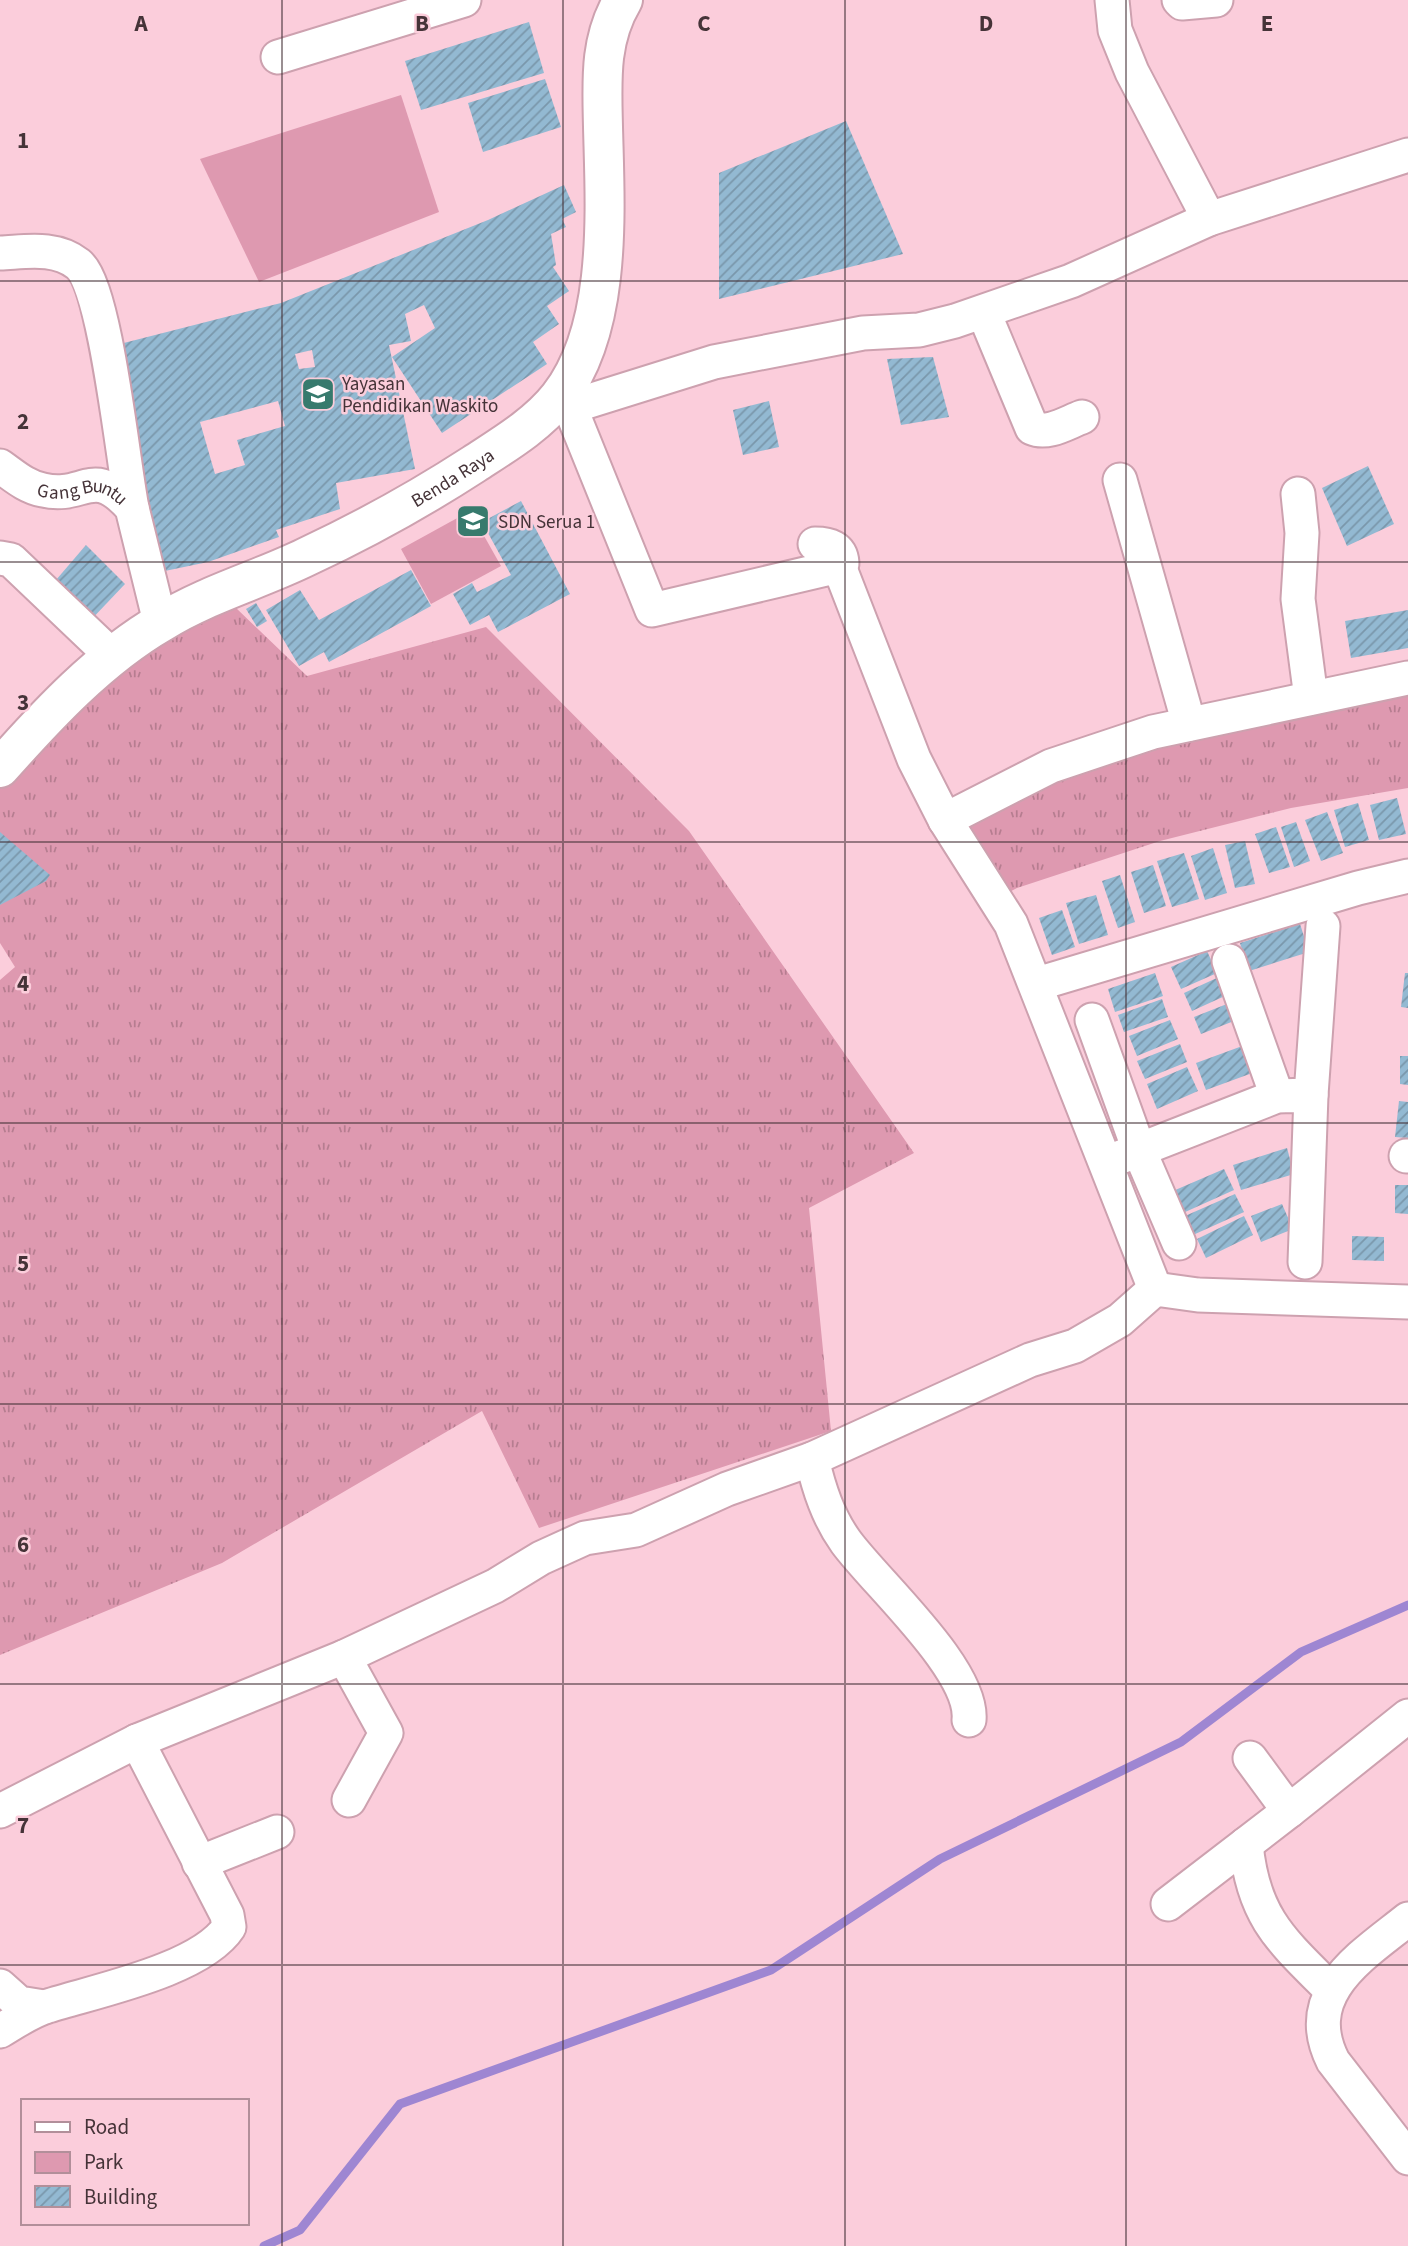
<svg xmlns="http://www.w3.org/2000/svg" width="1408" height="2246" font-family="'Source Sans 3',sans-serif">
<style>
.grass{fill:url(#grass-tufts)}
.park{fill:#de99b0}
.lines{fill:none;stroke-linecap:round;stroke-linejoin:round}
.stream{stroke:#9e86d2;stroke-width:9}
.building{fill:url(#building-hatch);fill-rule:evenodd}
.street-casing{stroke:#cda1af;stroke-width:37}
.secondary-casing{stroke:#cda1af;stroke-width:42}
.street{stroke:#fff;stroke-width:33}
.secondary{stroke:#fff;stroke-width:38}
.grid{fill:none;stroke:#453338;stroke-width:2;stroke-opacity:0.55}
.labels{text-anchor:middle;stroke-width:5;stroke-linejoin:round;paint-order:stroke}
.poi-label{font-size:19px;fill:#453338;stroke:#fbcddb;text-anchor:start}
.street-label{font-size:19px;fill:#453338;stroke:#fbcddb}
.grid-label{font-size:23px;text-anchor:middle;font-weight:bold;fill:#453338;stroke:#fbcddb;stroke-width:5;stroke-linejoin:round;paint-order:stroke}
</style>
<defs>
<pattern id="grass-tufts" width="24" height="20" patternUnits="userSpaceOnUse" patternTransform="scale(1.75)"><rect width="24" height="20" fill="#de99b0"/><path d="M3 7l-1-3M5 7V3M7 7l1-3M15 17l-1-3M17 17v-4M19 17l1-3" fill="none" stroke="#b67d90"/></pattern>
<pattern id="building-hatch" width="6" height="6" patternUnits="userSpaceOnUse" patternTransform="scale(1.75)"><rect width="6" height="6" fill="#93b9d2"/><path d="M-1 1l2-2M0 6l6-6M5 7l2-2" fill="none" stroke="#7a97ab"/></pattern>
</defs>
<rect width="100%" height="100%" fill="#fbcddb"/>
<g class="grass">
<path d="M235 607 307 676 486 627 689 831 914 1153 809 1208 831 1431 539 1528 482 1411 222 1563 0 1655V980L15 967 0 943V785L61 716 166 636Z"/>
<path d="M1408 678V788L1291 808 1160 841 1017 888 996 899 945 820 1051 766Z"/>
</g>
<g class="park">
<path d="M401 95 439 212 259 282 200 159Z"/>
<path d="M470 511 501 566 431 604 401 549Z"/>
</g>
<g class="lines">
<path class="stream" d="M264 2246 300 2230 400 2104 771 1970 940 1859 1181 1742 1301 1652 1408 1605"/>
</g>
<g class="building">
<path d="M529 22 544 73 421 110 405 61Z"/>
<path d="M545 79 561 127 483 152 468 103Z"/>
<path d="M846 121 903 254 719 299V173Z"/>
<path d="M564 185 576 212 562 219 566 227 551 234 556 265 553 267 569 291 547 306 559 324 533 342 547 364 442 433 392 357 435 328 424 305 405 314 411 341 389 345 415 469 336 483 340 509 276 530 279 537 208 562 160 572 112 346 281 303 488 220ZM312 350 315 367 299 369 295 354ZM278 401 285 426 237 440 245 465 215 474 200 422Z"/>
<path d="M933 357 949 417 901 425 887 359Z"/>
<path d="M769 401 779 447 743 455 733 410Z"/>
<path d="M1368 466 1394 524 1347 546 1322 488Z"/>
<path d="M521 501 570 594 498 632 489 615 470 625 453 594 472 583 477 592 511 575 482 522Z"/>
<path d="M86 545 125 584 88 623 50 587Z"/>
<path d="M411 570 431 606 329 662 324 652 299 666 266 610 300 590 319 620Z"/>
<path d="M256 603 267 621 257 627 246 609Z"/>
<path d="M1408 610V648L1351 658 1345 621Z"/>
<path d="M1397 798 1406 834 1379 840 1370 805Z"/>
<path d="M1358 803 1369 840 1345 847 1334 810Z"/>
<path d="M1327 812 1343 853 1321 861 1305 820Z"/>
<path d="M1296 822 1310 861 1294 867 1281 827Z"/>
<path d="M1276 827 1290 867 1269 873 1255 834Z"/>
<path d="M0 832 50 875 46 881 0 905Z"/>
<path d="M1245 841 1255 884 1235 888 1225 845Z"/>
<path d="M1213 848 1227 893 1205 900 1191 856Z"/>
<path d="M1184 853 1199 899 1172 907 1157 861Z"/>
<path d="M1153 865 1166 906 1144 913 1131 872Z"/>
<path d="M1120 875 1135 922 1118 928 1102 881Z"/>
<path d="M1096 895 1108 935 1079 944 1066 903Z"/>
<path d="M1062 910 1075 947 1052 955 1039 918Z"/>
<path d="M1300 924 1309 952 1249 971 1240 943Z"/>
<path d="M1207 951 1217 973 1181 989 1171 967Z"/>
<path d="M1155 973 1163 996 1115 1012 1108 989Z"/>
<path d="M1405 973H1408V1008L1401 1007Z"/>
<path d="M1219 977 1227 995 1192 1011 1184 993Z"/>
<path d="M1162 999 1168 1017 1124 1032 1118 1015Z"/>
<path d="M1232 1002 1239 1019 1201 1034 1194 1017Z"/>
<path d="M1170 1020 1178 1039 1137 1056 1129 1036Z"/>
<path d="M1180 1044 1187 1062 1145 1079 1137 1061Z"/>
<path d="M1245 1045 1255 1072 1206 1090 1196 1063Z"/>
<path d="M1400 1056H1408V1085L1400 1084Z"/>
<path d="M1187 1067 1198 1091 1157 1109 1147 1084Z"/>
<path d="M1399 1101 1408 1102V1138L1395 1137Z"/>
<path d="M1287 1148 1294 1174 1241 1190 1233 1165Z"/>
<path d="M1224 1169 1234 1190 1183 1213 1173 1191Z"/>
<path d="M1395 1185H1408V1214L1395 1213Z"/>
<path d="M1235 1194 1244 1212 1193 1235 1185 1216Z"/>
<path d="M1282 1204 1293 1229 1261 1242 1251 1216Z"/>
<path d="M1244 1216 1253 1235 1206 1258 1197 1239Z"/>
<path d="M1352 1236 1384 1237V1261L1352 1260Z"/>
</g>
<g class="lines">
<g class="street-casing">
<g id="street">
<path d="M1112 0 1115 30 1132 72 1209 219"/>
<path d="M1179 0 1182 3 1216 0"/>
<path d="M278 57 464 0"/>
<path d="M0 253C26 252 55 246 78 264 106 286 123 464 132 508"/>
<path d="M984 313 1032 428C1048 435 1066 423 1082 417"/>
<path d="M559 397 570 407 652 610 839 566 914 759 945 820 1011 924 1155 1289"/>
<path d="M570 407 714 362 863 333 919 330 955 321 1071 281 1209 219 1408 155"/>
<path id="s1" d="M0 466C13 475 26 487 43 490 85 500 92 463 132 508L160 622"/>
<path d="M1120 480 1189 724"/>
<path d="M1298 494 1302 533 1298 599 1311 698"/>
<path d="M815 544C829 544 841 547 842 563L839 566"/>
<path d="M0 558 11 560 113 657"/>
<path d="M945 820 1051 766 1153 732 1408 678"/>
<path d="M1229 961 1277 1096"/>
<path d="M1037 984 1358 888 1408 876"/>
<path d="M1092 1020 1139 1150 1179 1243"/>
<path d="M1311 1095 1323 926"/>
<path d="M1406 1156H1408"/>
<path d="M1108 1162 1277 1096 1311 1095 1305 1262"/>
<path d="M812 1459C819 1489 828 1517 846 1542 876 1583 974 1670 969 1720"/>
<path d="M344 1657 386 1733 349 1800"/>
<path d="M1250 1758 1289 1811 1408 1716"/>
<path d="M0 1811 137 1741 344 1657 495 1586 541 1558 585 1538 636 1530 727 1489 812 1459 1030 1360 1075 1346 1120 1320 1155 1289 1198 1295 1408 1302"/>
<path d="M1246 1844C1253 1917 1281 1940 1330 1989"/>
<path d="M199 1863 277 1832"/>
<path d="M1168 1904 1289 1811"/>
<path d="M1408 1919C1362 1956 1299 1993 1333 2061L1408 2158"/>
<path d="M0 1986 19 2003 44 2007"/>
<path d="M0 2031C15 2022 31 2011 48 2006 95 1991 201 1970 229 1927L227 1915 137 1741"/>
</g>
</g>
<g class="secondary-casing">
<g id="secondary">
<path id="s2" d="M0 768C47 715 100 658 162 622 207 594 259 580 306 557 364 530 420 499 474 464 503 445 537 425 559 397 613 328 605 209 603 127 602 81 599 40 623 0"/>
</g>
</g>
<use href="#street" class="street"/>
<use href="#secondary" class="secondary"/>
</g>
<path class="grid" d="M282 0V2246M563 0V2246M845 0V2246M1126 0V2246M0 281H1408M0 562H1408M0 842H1408M0 1123H1408M0 1404H1408M0 1684H1408M0 1965H1408"/>
<defs>
<g id="school-square" transform="scale(1.75)"><rect x="-9" y="-9" width="18" height="18" rx="4" fill="#377a6d" stroke="#fbcddb"/><path d="M0-5L7-2L0 1L-7-2ZM-4 1L0 2.5L4 1V4Q0 6-4 4Z" fill="#fff"/></g>
</defs>
<g fill-rule="evenodd">
<use href="#school-square" x="318" y="394"/>
<use href="#school-square" x="473" y="521"/>
</g>
<g class="labels">
<g class="poi-label">
<text x="342" y="390">Yayasan<tspan x="342" dy="22">Pendidikan Waskito</tspan></text>
<text x="498" y="528">SDN Serua 1</text>
</g>
<g class="street-label">
<text dy="7" stroke="none"><textPath href="#s2" startOffset="544">Benda Raya</textPath></text>
<text dy="7" stroke="none"><textPath href="#s1" startOffset="91">Gang Buntu</textPath></text>
</g>
</g>
<g class="grid-label">
<text x="141" y="31">A</text>
<text x="422" y="31">B</text>
<text x="704" y="31">C</text>
<text x="986" y="31">D</text>
<text x="1267" y="31">E</text>
<text x="23" y="148">1</text>
<text x="23" y="429">2</text>
<text x="23" y="710">3</text>
<text x="23" y="991">4</text>
<text x="23" y="1271">5</text>
<text x="23" y="1552">6</text>
<text x="23" y="1833">7</text>
</g>
<rect x="21" y="2099" width="228" height="126" fill="#fbcddb" stroke="#b28f9a" stroke-width="2"/>
<rect x="35" y="2122" width="35" height="10" fill="#ffffff" stroke="#b28f9a" stroke-width="2"/>
<text x="84" y="2134" font-size="21" fill="#453338">Road</text>
<rect x="35" y="2152" width="35" height="21" fill="#de99b0" stroke="#b28f9a" stroke-width="2"/>
<text x="84" y="2169" font-size="21" fill="#453338">Park</text>
<rect x="35" y="2186" width="35" height="21" fill="url(#building-hatch)" stroke="#b28f9a" stroke-width="2"/>
<text x="84" y="2204" font-size="21" fill="#453338">Building</text>
</svg>
